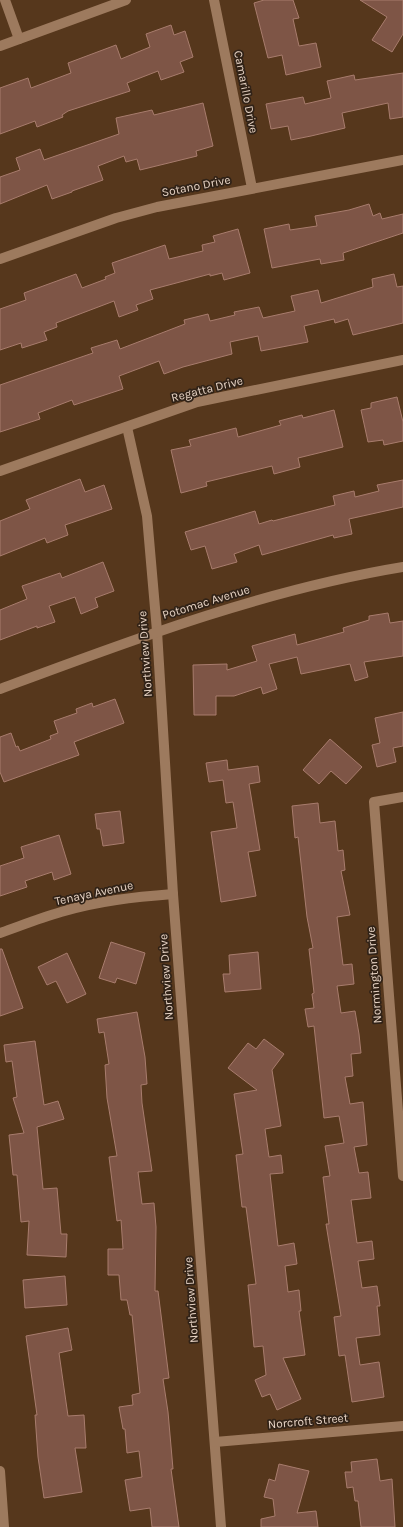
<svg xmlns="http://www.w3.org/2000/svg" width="403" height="1527" font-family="Karla,sans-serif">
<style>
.building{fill:#7e5546;stroke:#a87c6d}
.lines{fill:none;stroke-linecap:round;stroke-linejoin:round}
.minor{stroke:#9d7a5e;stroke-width:10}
.labels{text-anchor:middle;stroke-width:3.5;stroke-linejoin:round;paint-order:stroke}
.street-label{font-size:12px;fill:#e7d3c4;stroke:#302217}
</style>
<rect width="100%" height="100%" fill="#56371c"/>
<g class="building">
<path d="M264 0H293L299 18 293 19 299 46 316 43 321 67 286 75 282 55 268 58 254 3Z"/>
<path d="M360 0H403V34L392 52 372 40 387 17Z"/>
<path d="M171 25 174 35 185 31 193 57 180 62 184 72 161 80 158 71 127 83 130 91 68 111 62 115 63 117 37 127 35 121 0 134V88L28 78 31 88 71 73 68 63 116 45 121 59 150 47 146 34Z"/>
<path d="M403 73V117L390 119 388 103 342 113 345 128 311 136 291 140 288 126 271 129 266 104 303 97 305 104 331 98 327 81 354 75 355 80Z"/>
<path d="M203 103 213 146 196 151 197 156 140 170 137 159 126 162 124 156 98 166 103 180 72 191V192L52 199 47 185 0 204V177L20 170 16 158 40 149 44 160 119 134 116 118 152 110 154 115Z"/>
<path d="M369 204 373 216 380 213 382 219 403 214V233L343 253 344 260 321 264 320 259 272 268 264 229 289 224 290 230 317 226 315 216 349 210Z"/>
<path d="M238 229 250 273 224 280 222 273 210 276V274L150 290 153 299 136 305 138 310 119 317 114 301 56 323 57 327 44 332 47 340 22 348 21 343 0 350V309L26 300 24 293 76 274 82 288 106 279 105 277 115 273 112 263 165 245 169 259 203 251 202 245 215 242 213 236Z"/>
<path d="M394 274 397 287 403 286V323L353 335 348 319 335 323 334 319 304 326 308 342 261 351 258 336 230 342 232 354 183 367 164 374 159 361 119 376 123 389 74 405 72 400 38 413 40 419 0 432V385L93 353 91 348 117 340 120 349 185 324 184 320 208 314 210 321 235 315 234 312 259 307 263 318 295 311 291 296 318 290 321 303 373 287 372 279Z"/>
<path d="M397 397 403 422V441L384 445 383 440 368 442 361 410 371 408V403Z"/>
<path d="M334 410 343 447 298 458 300 467 274 474 272 466 206 482 207 486 181 493 171 450 191 446 189 440 236 428 238 437 281 425 279 421 302 415 303 418Z"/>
<path d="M80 479 85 492 104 485 112 509 65 525 68 535 47 543 45 538 0 556V521L30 509 26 500Z"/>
<path d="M403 480V507L349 519 352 534 334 538 333 535 262 555 259 545 234 554 237 562 212 569 205 546 191 550 185 532 255 511 259 524 272 520 273 521 335 505 333 496 354 491 355 497 379 491 377 485Z"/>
<path d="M103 562 114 591 95 598 98 607 81 614 75 597 49 606 55 622 37 628V626L0 640V610L27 599 22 586 60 573 62 578Z"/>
<path d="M388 613 390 623 403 621V656L364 662 368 677 355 681 350 664 301 674 297 657 269 664 277 689 263 694 261 687 234 696H216V715H194L193 665 227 664V670L257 661 252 646 295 634 297 645 344 632 343 628 369 620V616Z"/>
<path d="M115 699 124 723 74 742 79 755 4 782 0 772V737L11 733 16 747 18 746 20 751 51 739 50 736 58 733 54 721 77 713 76 709 92 703 93 707Z"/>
<path d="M403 712V746L393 748 396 762 377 767 372 745 380 743 375 718Z"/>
<path d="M330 739 362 767 346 784 331 771 319 784 303 770Z"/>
<path d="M227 760 228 770 258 766 260 782 249 784 260 850 248 852 256 896 221 902 211 832 237 828 233 802 226 803 223 780 209 782 206 763Z"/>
<path d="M318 803 320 823 335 821 338 851 343 850 345 870 341 871 350 915 337 917 343 965 352 964 354 984 337 986 341 1013 355 1011 359 1034 361 1053 351 1054 353 1076 345 1077 350 1104 363 1102 367 1145 354 1147 359 1173 368 1172 371 1198 351 1200 357 1243 372 1241 374 1259 358 1261 362 1288 377 1286 380 1306H377L380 1335 356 1338 360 1365 379 1362 384 1397 352 1402 345 1355 339 1356 334 1317 341 1316 326 1224H329L323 1177 330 1176 325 1146 344 1143 339 1116 324 1118 314 1026 308 1027 305 1009 314 1008 312 994 314 993 309 949 313 948 307 917 298 837 295 838 292 806Z"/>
<path d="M120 811 124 843 103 846 100 829H97L95 814Z"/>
<path d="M59 835 71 874 54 880 52 872 25 881 27 887 0 896V866L24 858 21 847Z"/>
<path d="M111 942 145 953 136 984 117 978 115 983 99 978Z"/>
<path d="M0 949H2L23 1008 0 1016Z"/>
<path d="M258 952 261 989 225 992 223 974H230L229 955Z"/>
<path d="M67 953 86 994 67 1003 56 981 47 985 38 967Z"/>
<path d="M137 1012 145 1057 147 1084 141 1085 142 1103 152 1171 138 1172 142 1204 154 1203 156 1227 155 1291H158L169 1378 163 1379 168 1412 173 1469H171L179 1527H152L150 1508 130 1511 125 1480 142 1477 139 1451 127 1453 125 1429H123L119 1407 133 1405 132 1395 140 1393 132 1315H130L127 1300H121L119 1275H108V1249H123L121 1220 117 1221 109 1157 117 1156 107 1098 105 1065 109 1064 104 1032 99 1033 97 1019Z"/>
<path d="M264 1039 284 1054 272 1070 281 1126 265 1129 269 1157 281 1155 283 1173 270 1174 278 1246 294 1243 297 1264 285 1266 288 1292 299 1290 301 1311H299L305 1355 283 1358 301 1399 277 1410 270 1394 262 1397 255 1380 266 1375 263 1346 254 1347 248 1285 256 1284 246 1207H242L236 1155 243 1154 234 1094 257 1090 228 1068 248 1043 256 1049Z"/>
<path d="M35 1041 44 1105 58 1101 64 1119 37 1127 43 1189 57 1188 61 1234H67L66 1257 27 1255 29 1221 21 1222 17 1175H13L9 1135 24 1133 13 1098 17 1097 12 1061 6 1062 4 1045Z"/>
<path d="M65 1276 67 1305 25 1308 23 1280Z"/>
<path d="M68 1328 72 1350 59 1353 68 1416 84 1415 86 1448H75L82 1492 44 1498 38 1457 35 1415H37L26 1336Z"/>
<path d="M377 1459 380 1481 392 1479 395 1527H361L358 1501H355L353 1487 347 1488 345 1472H352L351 1462Z"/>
<path d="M279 1464 309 1471 297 1513 316 1511 318 1527H261V1519L275 1516 273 1499 264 1497 269 1479 275 1481Z"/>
</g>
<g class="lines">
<g class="minor">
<path d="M5 0 19 39"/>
<path d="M214 0 252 188"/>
<path d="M0 46 126 0"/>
<path d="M0 259 116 218 157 207 403 160"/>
<path d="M127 427 147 516 157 631 173 894 221 1527"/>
<path d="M0 471 197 402 403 360"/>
<path d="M0 689C132 640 263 590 403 567"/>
<path d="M403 797 374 802 403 1176"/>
<path d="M0 933C20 926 40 918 61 912 97 901 135 897 173 894"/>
<path d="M215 1442 403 1426"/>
<path d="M0 1471 4 1527"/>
</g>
</g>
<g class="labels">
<g class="street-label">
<text transform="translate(246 92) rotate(79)" y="4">Camarillo Drive</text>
<text transform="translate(196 186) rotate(-11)" y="4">Sotano Drive</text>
<text transform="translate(207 389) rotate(-14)" y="4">Regatta Drive</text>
<text transform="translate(206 602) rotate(-17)" y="4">Potomac Avenue</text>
<text transform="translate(145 654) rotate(-94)" y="4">Northview Drive</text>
<text transform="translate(94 893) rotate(-12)" y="4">Tenaya Avenue</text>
<text transform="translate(374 975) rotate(-94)" y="4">Normington Drive</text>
<text transform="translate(166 977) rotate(-94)" y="4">Northview Drive</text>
<text transform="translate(191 1300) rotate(-94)" y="4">Northview Drive</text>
<text transform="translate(308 1421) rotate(-5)" y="4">Norcroft Street</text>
</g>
</g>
</svg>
